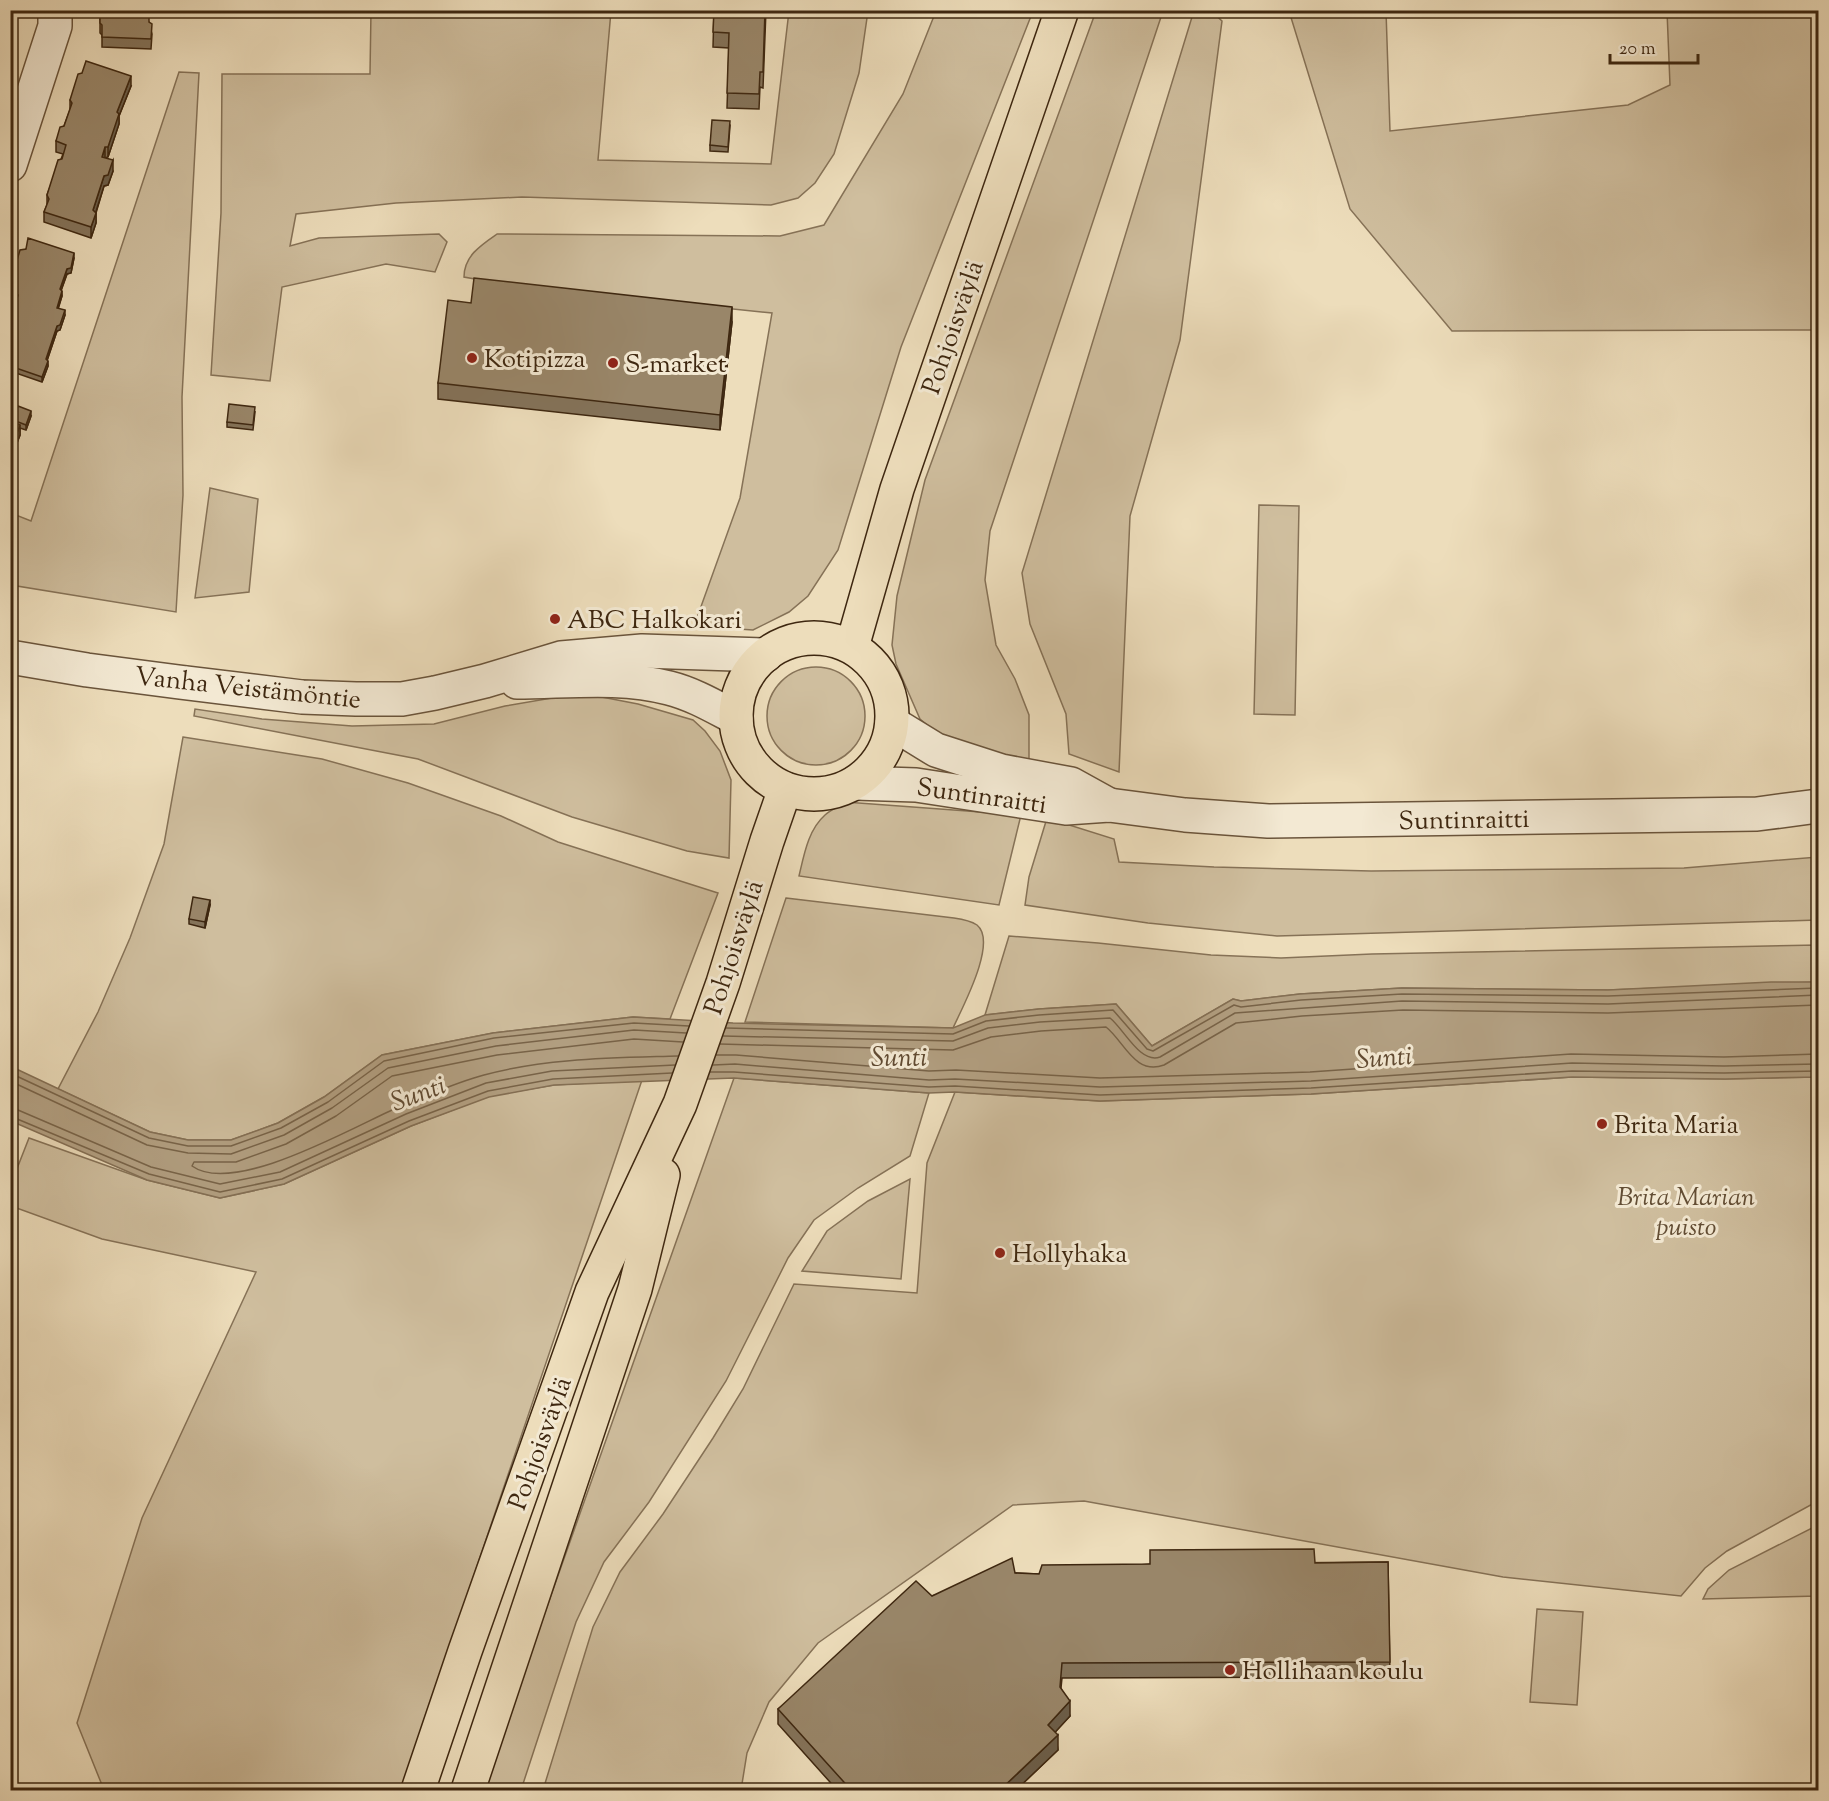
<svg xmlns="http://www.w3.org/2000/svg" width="1829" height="1801" font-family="'Sorts Mill Goudy',serif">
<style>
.green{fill:#cfbe9e;stroke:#867257;stroke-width:1.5}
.water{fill:#b29f81;stroke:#846f54;stroke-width:1.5}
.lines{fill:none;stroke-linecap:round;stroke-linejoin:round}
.shore{stroke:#786348;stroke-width:1.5}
.minor-casing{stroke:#6a543b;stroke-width:36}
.major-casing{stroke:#3e2710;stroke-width:36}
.minor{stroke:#f3e9d3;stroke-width:33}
.major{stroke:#edddbb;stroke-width:33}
.wall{fill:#84735a;stroke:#3e2710;stroke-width:1.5}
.shaded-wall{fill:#6b5e4a;stroke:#3e2710;stroke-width:1.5}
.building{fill:#998669;stroke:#3e2710;stroke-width:1.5}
.poi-dot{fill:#8f2418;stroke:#f3e9d3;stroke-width:2}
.labels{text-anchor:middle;stroke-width:6;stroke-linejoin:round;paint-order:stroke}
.street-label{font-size:26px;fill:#3e2710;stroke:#f3e9d3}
.poi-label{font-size:26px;fill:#3e2710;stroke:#f3e9d3;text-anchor:start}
.park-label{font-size:26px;font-style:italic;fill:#624d34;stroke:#f3e9d3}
.water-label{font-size:27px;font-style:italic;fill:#614b32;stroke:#f3e9d3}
</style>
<rect width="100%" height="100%" fill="#edddbb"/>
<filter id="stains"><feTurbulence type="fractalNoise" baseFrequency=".00333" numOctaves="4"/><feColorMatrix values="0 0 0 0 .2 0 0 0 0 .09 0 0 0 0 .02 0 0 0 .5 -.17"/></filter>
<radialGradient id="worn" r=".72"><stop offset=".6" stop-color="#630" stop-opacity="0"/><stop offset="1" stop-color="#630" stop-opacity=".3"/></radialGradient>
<g class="green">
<path d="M1202 10 1211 11 1222 21 1180 340 1130 516 1119 772 1069 754 1066 714 1030 624 1022 573 1192 17Z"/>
<path d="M371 11H611L598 160 771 164 789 11H868L859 73 834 154 815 183 798 198 771 205 522 197 396 203 296 214 290 246 319 238 439 234 447 242 435 272 386 264 282 287 270 381 211 375 221 213 222 74H370Z"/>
<path d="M936 11H1033L901 347 838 550 808 596 789 612 753 630 694 626 740 498 772 313 514 286 464 277C464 256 481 245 497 234L780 236 824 225 903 94Z"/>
<path d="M1096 11H1163L990 531 985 580 996 645 1015 679 1029 715V762L939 735 920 719 896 664 892 645 897 596 925 480Z"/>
<path d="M1289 11H1386L1390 131 1628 105 1670 85 1667 11H1818V330L1452 331 1350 209Z"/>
<path d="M179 72 199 73 182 397 183 495 176 612 11 585V513L31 521Z"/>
<path d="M210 488 258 499 249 592 195 598Z"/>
<path d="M1259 505 1299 506 1295 715 1254 714Z"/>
<circle cx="816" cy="716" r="49"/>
<path d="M581 693 638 704 693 720 705 731 720 751 731 780 729 858 687 851 572 817 418 759 194 716 195 709 262 719 352 726 434 724 505 706Z"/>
<path d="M183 737 322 759 408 783 501 816 558 842 718 893 670 1019 633 1017 493 1033 382 1055 324 1097 278 1123 231 1140H188L150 1132 58 1089 98 1012 130 938 164 844Z"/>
<path d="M845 802 1021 815 999 905 799 876C804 855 808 830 825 815 831 810 838 807 845 802Z"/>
<path d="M1047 818 1114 839 1119 862 1214 867 1371 871 1684 868 1818 857V920L1277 936 1148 923 1025 905 1029 877Z"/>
<path d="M786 898 954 918C961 919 971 921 977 925 998 942 962 1008 953 1028L745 1022Z"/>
<path d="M1009 936 1098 943 1211 955 1281 958 1372 954 1818 945V982L1608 990 1402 988 1300 994 1241 1001 1233 999 1152 1046 1116 1004 1039 1009 985 1015Z"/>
<path d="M1572 1077 1725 1079 1818 1077V1501L1727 1551 1705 1568 1681 1596 1503 1577 1084 1501 1013 1505 818 1643 769 1702 747 1753 741 1790H543L593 1627 620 1572 663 1514 713 1438 743 1389 794 1284 917 1293 927 1163 955 1092 1100 1101 1311 1094Z"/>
<path d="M734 1078 929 1093 910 1156 858 1188 814 1220 788 1258 726 1381 649 1502 604 1562 576 1622 521 1790H485L543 1618Z"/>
<path d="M642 1080 401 1790H104L77 1723 142 1518 256 1272 102 1239 11 1206V1184L29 1138 147 1180 220 1198 284 1184 411 1126 489 1096 554 1085Z"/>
<path d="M910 1179 901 1279 802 1271 827 1231 868 1201Z"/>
<path d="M1818 1525V1596L1703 1599 1708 1589 1729 1570Z"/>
<path d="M1537 1609 1583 1612 1577 1705 1530 1702Z"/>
</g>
<path class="water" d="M1771 982H1818V1077L1725 1079 1572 1077 1311 1094 1100 1101 955 1092 929 1093 734 1078 554 1085 489 1097 411 1126 284 1184 220 1198 147 1180 11 1121 10 1066 150 1132 188 1140H231L278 1123 324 1097 382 1055 493 1033 633 1017 733 1023 953 1028 985 1015 1039 1009 1116 1004 1152 1046 1233 999 1241 1001 1300 994 1402 988 1608 990Z"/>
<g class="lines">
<g class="shore">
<path d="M726 1028 953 1034 986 1021 1039 1015 1113 1010 1147 1049 1153 1051 1234 1005 1241 1007 1301 1000 1402 994 1608 996 1818 988"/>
<path d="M723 1036 953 1041 988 1028 1040 1022 1110 1018C1124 1029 1140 1064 1160 1057L1235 1013 1402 1001 1608 1004 1818 995"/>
<path d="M720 1044 953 1050 991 1037 1041 1031 1106 1027C1124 1041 1135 1076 1164 1065L1236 1023 1302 1016 1403 1010 1608 1013 1818 1005"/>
<path d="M716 1055H736L929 1071 956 1070 1100 1078 1310 1072 1571 1054 1724 1057 1818 1054"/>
<path d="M678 1056C614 1058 546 1058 484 1075 457 1082 429 1095 403 1105 358 1124 235 1197 192 1166L194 1162H236L286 1144 336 1116 392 1076 497 1055 634 1039 683 1042"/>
<path d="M713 1065 735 1064 929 1080 955 1079 1100 1087 1311 1081 1572 1063 1724 1066 1818 1064"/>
<path d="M710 1072H734L929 1087 955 1086 1100 1095 1311 1088 1572 1071 1724 1073 1818 1071"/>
<path d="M10 1073 149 1138 188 1146H231L281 1128 328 1102 384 1061 494 1038 634 1023 689 1026"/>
<path d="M10 1081 147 1145 188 1153 231 1154 284 1135 332 1108 388 1068 496 1046 634 1030 686 1033"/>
<path d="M10 1108 18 1110 151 1167 220 1184 280 1172 406 1114 486 1083 552 1071 675 1065"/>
<path d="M10 1116 149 1174 220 1192 282 1179 409 1121 488 1091 553 1079 672 1073"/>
</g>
<g class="minor-casing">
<g id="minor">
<path d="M10 165 55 26V10"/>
<path d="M10 657 87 670 179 682 302 697 356 699H402L435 693 485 681 561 658 642 651 766 655"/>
<path d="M517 682C566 682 620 675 669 688 693 694 715 707 736 718"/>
<path d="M892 723 936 750 1001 771 1071 784 1109 805"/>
<path d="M855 783 916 785 1066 808 1109 805 1185 815 1268 821 1757 814 1818 806"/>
</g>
</g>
<g class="major-casing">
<g id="major">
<circle cx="814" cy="716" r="78"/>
<path d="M852 647 897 489 1062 10"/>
<path d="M418 1790 465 1651 592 1292 680 1104 723 983 767 841 785 789"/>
<path d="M468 1790 635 1289 663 1175"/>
</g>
</g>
<use href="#minor" class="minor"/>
<use href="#major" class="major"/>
</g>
<g class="wall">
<path d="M100 10 149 22 152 34 151 49 102 47V35L100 33Z"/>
<path d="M714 10H766L763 88 760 87 759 109 727 108 729 48 713 47Z"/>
<path d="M131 86 119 116V124L108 157 105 158 113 171 108 185 104 186 96 213V223L91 238 44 222V212L47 205V195L63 154 56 152V141L64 126 70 110V100Z"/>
<path d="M730 126 728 152 710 151V145Z"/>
<path d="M26 249 74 258 71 273 67 274 61 290 62 296 58 308 65 315 60 330 57 331 47 360 48 366 42 382 10 371V310L14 309 17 300 10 298V291L13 283 12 282V277Z"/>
<path d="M471 303 732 322 720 430 438 399V383Z"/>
<path d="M255 412 253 430 227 427V422Z"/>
<path d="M31 416 26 430 20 428V435L10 461V422L13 423V420Z"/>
<path d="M210 905 205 928 189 924V919Z"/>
<path d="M1388 1562 1390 1677 1062 1678 1061 1688 1070 1716 1055 1732 1058 1750 1015 1791H838L778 1724V1709L932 1596 1015 1573 1039 1574 1150 1564Z"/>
</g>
<g class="shaded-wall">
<path d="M131 76V86L119 116V124L108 157V147L117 112Z"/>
<path d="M105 147V157L102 167V157Z"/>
<path d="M113 160V171L108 185 104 186 93 221V210L104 176Z"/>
<path d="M96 213V223L91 238V227Z"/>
<path d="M74 253V258L71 273 67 274 60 294V289L67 269Z"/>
<path d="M62 291V296L57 313V308Z"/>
<path d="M732 307V322L720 430V415Z"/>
<path d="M65 310V315L60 330 57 331 46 364V359L57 326Z"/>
<path d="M48 361V366L42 382V377Z"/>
<path d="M31 411V416L26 430V425Z"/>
<path d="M20 425V435L10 461V451Z"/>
<path d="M210 900V905L205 928V922Z"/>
<path d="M1070 1701V1716L1048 1740V1725Z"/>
<path d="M1058 1735V1750L1015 1791H999Z"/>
</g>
<g class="building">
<path d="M100 10H149V22L152 24 151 39 102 37V25L100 23Z"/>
<path d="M714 10H765L763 72H760L759 94 727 93 729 33 713 32Z"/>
<path d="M86 61 131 76 117 112 119 114 108 147H105L102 157 113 160 108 175 104 176 93 210 96 213 91 227 44 212 49 199 47 195 58 160 62 159 66 145 56 141 60 127 64 126 72 103 70 100 78 74 82 73Z"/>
<path d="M712 120 730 121 728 147 710 145Z"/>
<path d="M28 238 74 253 71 268 67 269 60 289 62 291 57 308 65 310 60 325 57 326 46 359 48 361 42 377 10 366V310L11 308 14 309 18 295 10 293 14 280 12 277 20 250 26 249Z"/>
<path d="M474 278 732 307 720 415 438 383 448 300 471 303Z"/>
<path d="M229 404 255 407 253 425 227 422Z"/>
<path d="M18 406 31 411 26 425 13 420Z"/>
<path d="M10 422 20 425 10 451Z"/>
<path d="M193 897 210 900 205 922 189 919Z"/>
<path d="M1314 1549 1315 1563 1388 1562 1390 1662 1062 1663 1060 1687 1070 1701 1048 1725 1058 1735 999 1791H852L778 1709 916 1581 932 1596 1012 1558 1015 1573 1039 1574 1042 1565 1150 1564V1550Z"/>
</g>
<g class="poi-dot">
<circle cx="472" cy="358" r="6"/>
<circle cx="613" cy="363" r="6"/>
<circle cx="555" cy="619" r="6"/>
<circle cx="1602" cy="1124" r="6"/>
<circle cx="1000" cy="1253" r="6"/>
<circle cx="1230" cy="1670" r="6"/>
</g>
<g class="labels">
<g class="street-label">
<text transform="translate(952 327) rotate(-71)" y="9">Pohjoisväylä</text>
<text transform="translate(248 687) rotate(6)" y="9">Vanha Veistämöntie</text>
<text transform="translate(982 795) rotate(8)" y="9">Suntinraitti</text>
<text transform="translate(1464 819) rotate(-1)" y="9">Suntinraitti</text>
<text transform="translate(733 947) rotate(-72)" y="9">Pohjoisväylä</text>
<text transform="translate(539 1443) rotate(-70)" y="9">Pohjoisväylä</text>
</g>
<g class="poi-label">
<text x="484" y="367">Kotipizza</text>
<text x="625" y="372">S-market</text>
<text x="567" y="628">ABC Halkokari</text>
<text x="1614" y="1133">Brita Maria</text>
<text x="1012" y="1262">Hollyhaka</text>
<text x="1242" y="1679">Hollihaan koulu</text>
</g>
<g class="park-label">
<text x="1686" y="1205">Brita Marian<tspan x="1686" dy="30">puisto</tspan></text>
</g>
<g class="water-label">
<text x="899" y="1066">Sunti</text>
<text transform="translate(1384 1057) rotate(-4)" y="9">Sunti</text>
<text transform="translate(418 1093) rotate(-20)" y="9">Sunti</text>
</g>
</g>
<rect width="1829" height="1801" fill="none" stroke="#edddbb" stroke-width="36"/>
<rect x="12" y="12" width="1805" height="1777" fill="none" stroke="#3e2710" stroke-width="3"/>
<rect x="18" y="18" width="1793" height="1765" fill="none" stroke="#3e2710" stroke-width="1.5"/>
<path d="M1610 54v9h88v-9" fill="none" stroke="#3e2710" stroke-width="3"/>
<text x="1619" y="54" font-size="18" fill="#3e2710" stroke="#f3e9d3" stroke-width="4.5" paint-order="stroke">20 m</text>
<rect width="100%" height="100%" filter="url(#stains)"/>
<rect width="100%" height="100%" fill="url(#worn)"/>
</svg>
